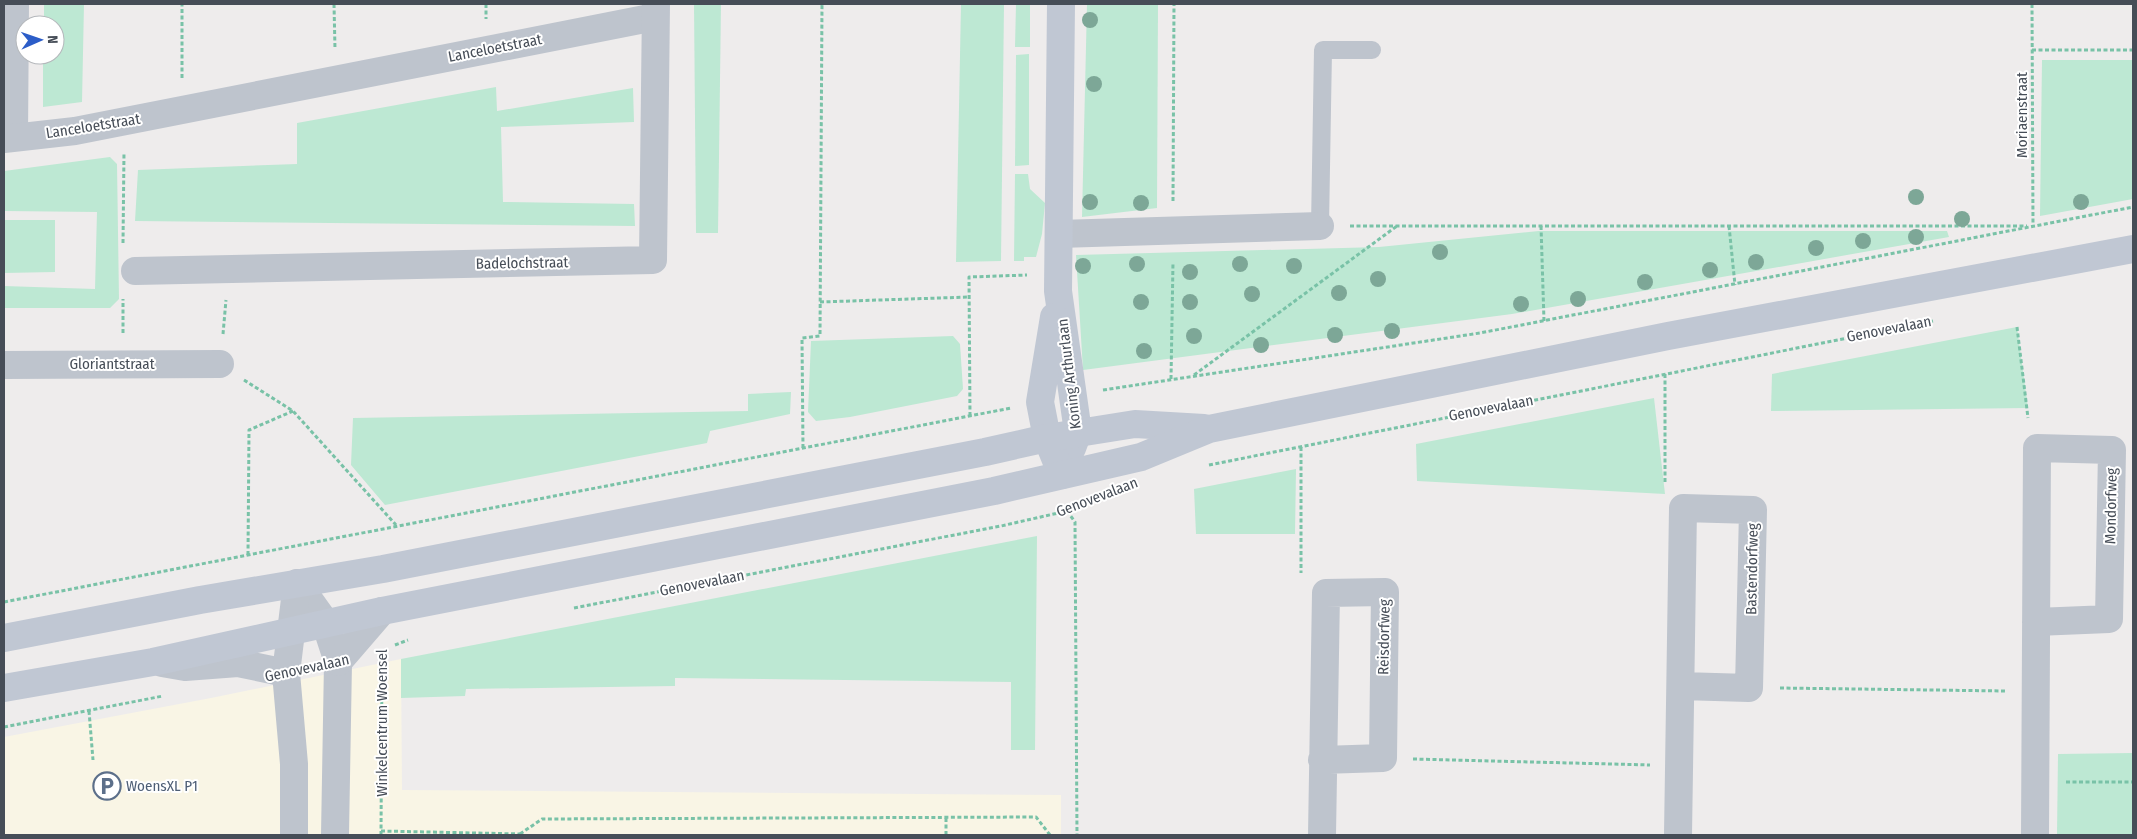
<svg xmlns="http://www.w3.org/2000/svg" width="2137" height="839" font-family="'Fira Sans Condensed',sans-serif">
<style>
.commercial{fill:#f9f5e5}
.green{fill:#bde8d3}
.lines{fill:none;stroke-linecap:round;stroke-linejoin:round}
.path{stroke:#79c2a7;stroke-width:3;stroke-dasharray:4 2.5;stroke-linecap:butt}
.lane{stroke:#bec4cd;stroke-width:18}
.street{stroke:#bec4cd;stroke-width:28}
.secondary{stroke:#c0c7d3;stroke-width:28}
.tree{fill:#7da797}
.labels{text-anchor:middle;stroke-width:4;stroke-linejoin:round;paint-order:stroke}
.street-label{font-size:15px;fill:#464d57;stroke:#fff}
.service-label{font-size:15px;fill:#4e5e75;stroke:#fff;text-anchor:start}
</style>
<rect width="100%" height="100%" fill="#eeecec"/>
<path class="commercial" d="M401 659 402 790 1061 795V835H4V737L211 698Z"/>
<g class="green">
<path d="M44 4H84L82 102 43 107V55H55V25H44Z"/>
<path d="M694 4H721L718 233H696Z"/>
<path d="M961 4H1004L1001 261 956 262Z"/>
<path d="M1016 4H1030V47H1015Z"/>
<path d="M1087 4H1158L1157 208 1082 217Z"/>
<path d="M1029 54V165L1015 166 1016 55Z"/>
<path d="M2042 60H2133V199L2040 216Z"/>
<path d="M496 87 497 111 633 88 634 122 501 127 503 202 634 204 635 226 135 221 138 170 297 164V123Z"/>
<path d="M110 157 117 164 119 299 110 308H4V286L95 289 97 212 4 211V171Z"/>
<path d="M1015 174H1028L1030 189 1045 203 1042 234 1036 257H1024V261H1014Z"/>
<path d="M4 220H55V272L4 273Z"/>
<path d="M1539 231H1947L1949 237 1512 314 1083 370 1076 255 1379 247Z"/>
<path d="M2017 327 2028 408 1771 411 1772 374Z"/>
<path d="M953 336 960 344 963 389 957 396 850 417 816 421 808 412 811 341Z"/>
<path d="M791 392 790 414 710 431 707 443 385 505 351 465 353 418 748 411V394Z"/>
<path d="M1654 398 1665 494 1417 481 1416 444Z"/>
<path d="M1296 469 1295 534H1196L1194 489Z"/>
<path d="M1037 536 1035 750H1011V682L675 678V686L466 689 465 696 401 698V659Z"/>
<path d="M2133 753V835H2057L2058 754Z"/>
</g>
<g class="lines">
<g class="path">
<path d="M334 4 335 49"/>
<path d="M486 4V19"/>
<path d="M2032 4 2033 226"/>
<path d="M2032 50H2133"/>
<path d="M182 78V4"/>
<path d="M1173 201 1174 4"/>
<path d="M1350 226H2027"/>
<path d="M1541 226 1544 321"/>
<path d="M1729 226 1735 285"/>
<path d="M123 243 124 152"/>
<path d="M820 302 969 297"/>
<path d="M2017 327 2028 418"/>
<path d="M123 333V299"/>
<path d="M223 334 226 300"/>
<path d="M1194 375 1397 226"/>
<path d="M1171 379 1173 262"/>
<path d="M244 380 293 411 396 525"/>
<path d="M1103 390 1480 333 2133 207"/>
<path d="M970 416 969 277 1027 275"/>
<path d="M1301 447V573"/>
<path d="M803 448 802 338 820 336 822 4"/>
<path d="M1209 465 1933 321"/>
<path d="M1665 482V373"/>
<path d="M1067 511 1075 522 1077 835"/>
<path d="M248 555 249 430 293 411"/>
<path d="M4 602 1011 408"/>
<path d="M574 608 1001 526 1067 511 1082 505"/>
<path d="M395 645 408 640"/>
<path d="M1780 688 2006 691"/>
<path d="M89 711 93 760"/>
<path d="M4 727 163 696"/>
<path d="M1413 759 1650 765"/>
<path d="M2066 782H2133"/>
<path d="M381 831 521 834"/>
<path d="M520 834 542 819 1036 817 1050 835"/>
<path d="M381 835 382 659"/>
<path d="M946 835V818"/>
</g>
<path class="lane" d="M1320 226 1323 50H1372"/>
<g class="street">
<path d="M14 137 15 4"/>
<path d="M4 139 75 131 655 17"/>
<path d="M1059 234 1320 226"/>
<path d="M135 271 653 260 656 4"/>
<path d="M4 365 220 364"/>
<path d="M297 583 325 622 338 662 335 835"/>
<path d="M338 662 382 611"/>
<path d="M162 663 185 667 238 663 286 673"/>
<path d="M1322 760 1383 758 1385 592 1326 593 1322 835"/>
<path d="M294 835V764L286 673 297 583"/>
<path d="M1678 835 1683 508 1753 510 1749 688 1681 686"/>
<path d="M2035 835C2036 706 2036 577 2037 448L2112 450 2109 619 2036 622"/>
</g>
<g class="secondary">
<path d="M1061 4 1058 291 1078 432 1072 448"/>
<path d="M1054 317 1040 402 1047 438 1062 475"/>
<path d="M4 638 200 600 383 569 985 452 1047 438 1135 424 1204 428"/>
<path d="M4 688 153 662 382 611 994 491 1141 457 1209 429 1668 336 2133 249"/>
</g>
</g>
<g class="tree">
<circle cx="1090" cy="20" r="8"/>
<circle cx="1094" cy="84" r="8"/>
<circle cx="1916" cy="197" r="8"/>
<circle cx="1090" cy="202" r="8"/>
<circle cx="2081" cy="202" r="8"/>
<circle cx="1141" cy="203" r="8"/>
<circle cx="1962" cy="219" r="8"/>
<circle cx="1916" cy="237" r="8"/>
<circle cx="1863" cy="241" r="8"/>
<circle cx="1816" cy="248" r="8"/>
<circle cx="1440" cy="252" r="8"/>
<circle cx="1756" cy="262" r="8"/>
<circle cx="1137" cy="264" r="8"/>
<circle cx="1240" cy="264" r="8"/>
<circle cx="1083" cy="266" r="8"/>
<circle cx="1294" cy="266" r="8"/>
<circle cx="1710" cy="270" r="8"/>
<circle cx="1190" cy="272" r="8"/>
<circle cx="1378" cy="279" r="8"/>
<circle cx="1645" cy="282" r="8"/>
<circle cx="1339" cy="293" r="8"/>
<circle cx="1252" cy="294" r="8"/>
<circle cx="1578" cy="299" r="8"/>
<circle cx="1141" cy="302" r="8"/>
<circle cx="1190" cy="302" r="8"/>
<circle cx="1521" cy="304" r="8"/>
<circle cx="1392" cy="331" r="8"/>
<circle cx="1335" cy="335" r="8"/>
<circle cx="1194" cy="336" r="8"/>
<circle cx="1261" cy="345" r="8"/>
<circle cx="1144" cy="351" r="8"/>
</g>
<defs>
<g id="parking-ring" transform="scale(1.4375)"><circle r="9.5" fill="#fff" stroke="#5c6f8a" stroke-width="1.5"/><path d="M-3.5-5.5H1a3.5 3.5 0 0 1 0 7H-1V5.5H-3.5ZM-1-3.4V-.6H.8a1.4 1.4 0 0 0 0-2.8Z" fill="#5c6f8a"/></g>
</defs>
<g fill-rule="evenodd">
<use href="#parking-ring" x="107" y="786"/>
</g>
<g class="labels">
<g class="street-label">
<text transform="translate(495 48) rotate(-11)" y="5">Lanceloetstraat</text>
<text transform="translate(2022 115) rotate(-90)" y="5">Moriaenstraat</text>
<text transform="translate(93 126) rotate(-9)" y="5">Lanceloetstraat</text>
<text transform="translate(522 263) rotate(-1)" y="5">Badelochstraat</text>
<text transform="translate(1889 329) rotate(-11)" y="5">Genovevalaan</text>
<text x="112" y="369">Gloriantstraat</text>
<text transform="translate(1069 374) rotate(-97)" y="5">Koning Arthurlaan</text>
<text transform="translate(1491 408) rotate(-11)" y="5">Genovevalaan</text>
<text transform="translate(1097 497) rotate(-21)" y="5">Genovevalaan</text>
<text transform="translate(2111 506) rotate(-89)" y="5">Mondorfweg</text>
<text transform="translate(1752 569) rotate(-89)" y="5">Bastendorfweg</text>
<text transform="translate(702 583) rotate(-11)" y="5">Genovevalaan</text>
<text transform="translate(1384 637) rotate(-89)" y="5">Reisdorfweg</text>
<text transform="translate(307 668) rotate(-12)" y="5">Genovevalaan</text>
<text transform="translate(382 723) rotate(-90)" y="5">Winkelcentrum Woensel</text>
</g>
<g class="service-label">
<text x="126" y="791">WoensXL P1</text>
</g>
</g>
<rect width="2137" height="839" fill="none" stroke="#464d57" stroke-width="10"/>
<g transform="translate(40 40) rotate(88)"><circle r="24" fill="#ffffff" stroke="#b5b8bc"/>
<path d="M0-4L9 19L0 12L-9 19Z" fill="#2c5dc8"/>
<text y="-8" font-size="14" font-weight="bold" text-anchor="middle" fill="#464d57">N</text>
</g>
</svg>
